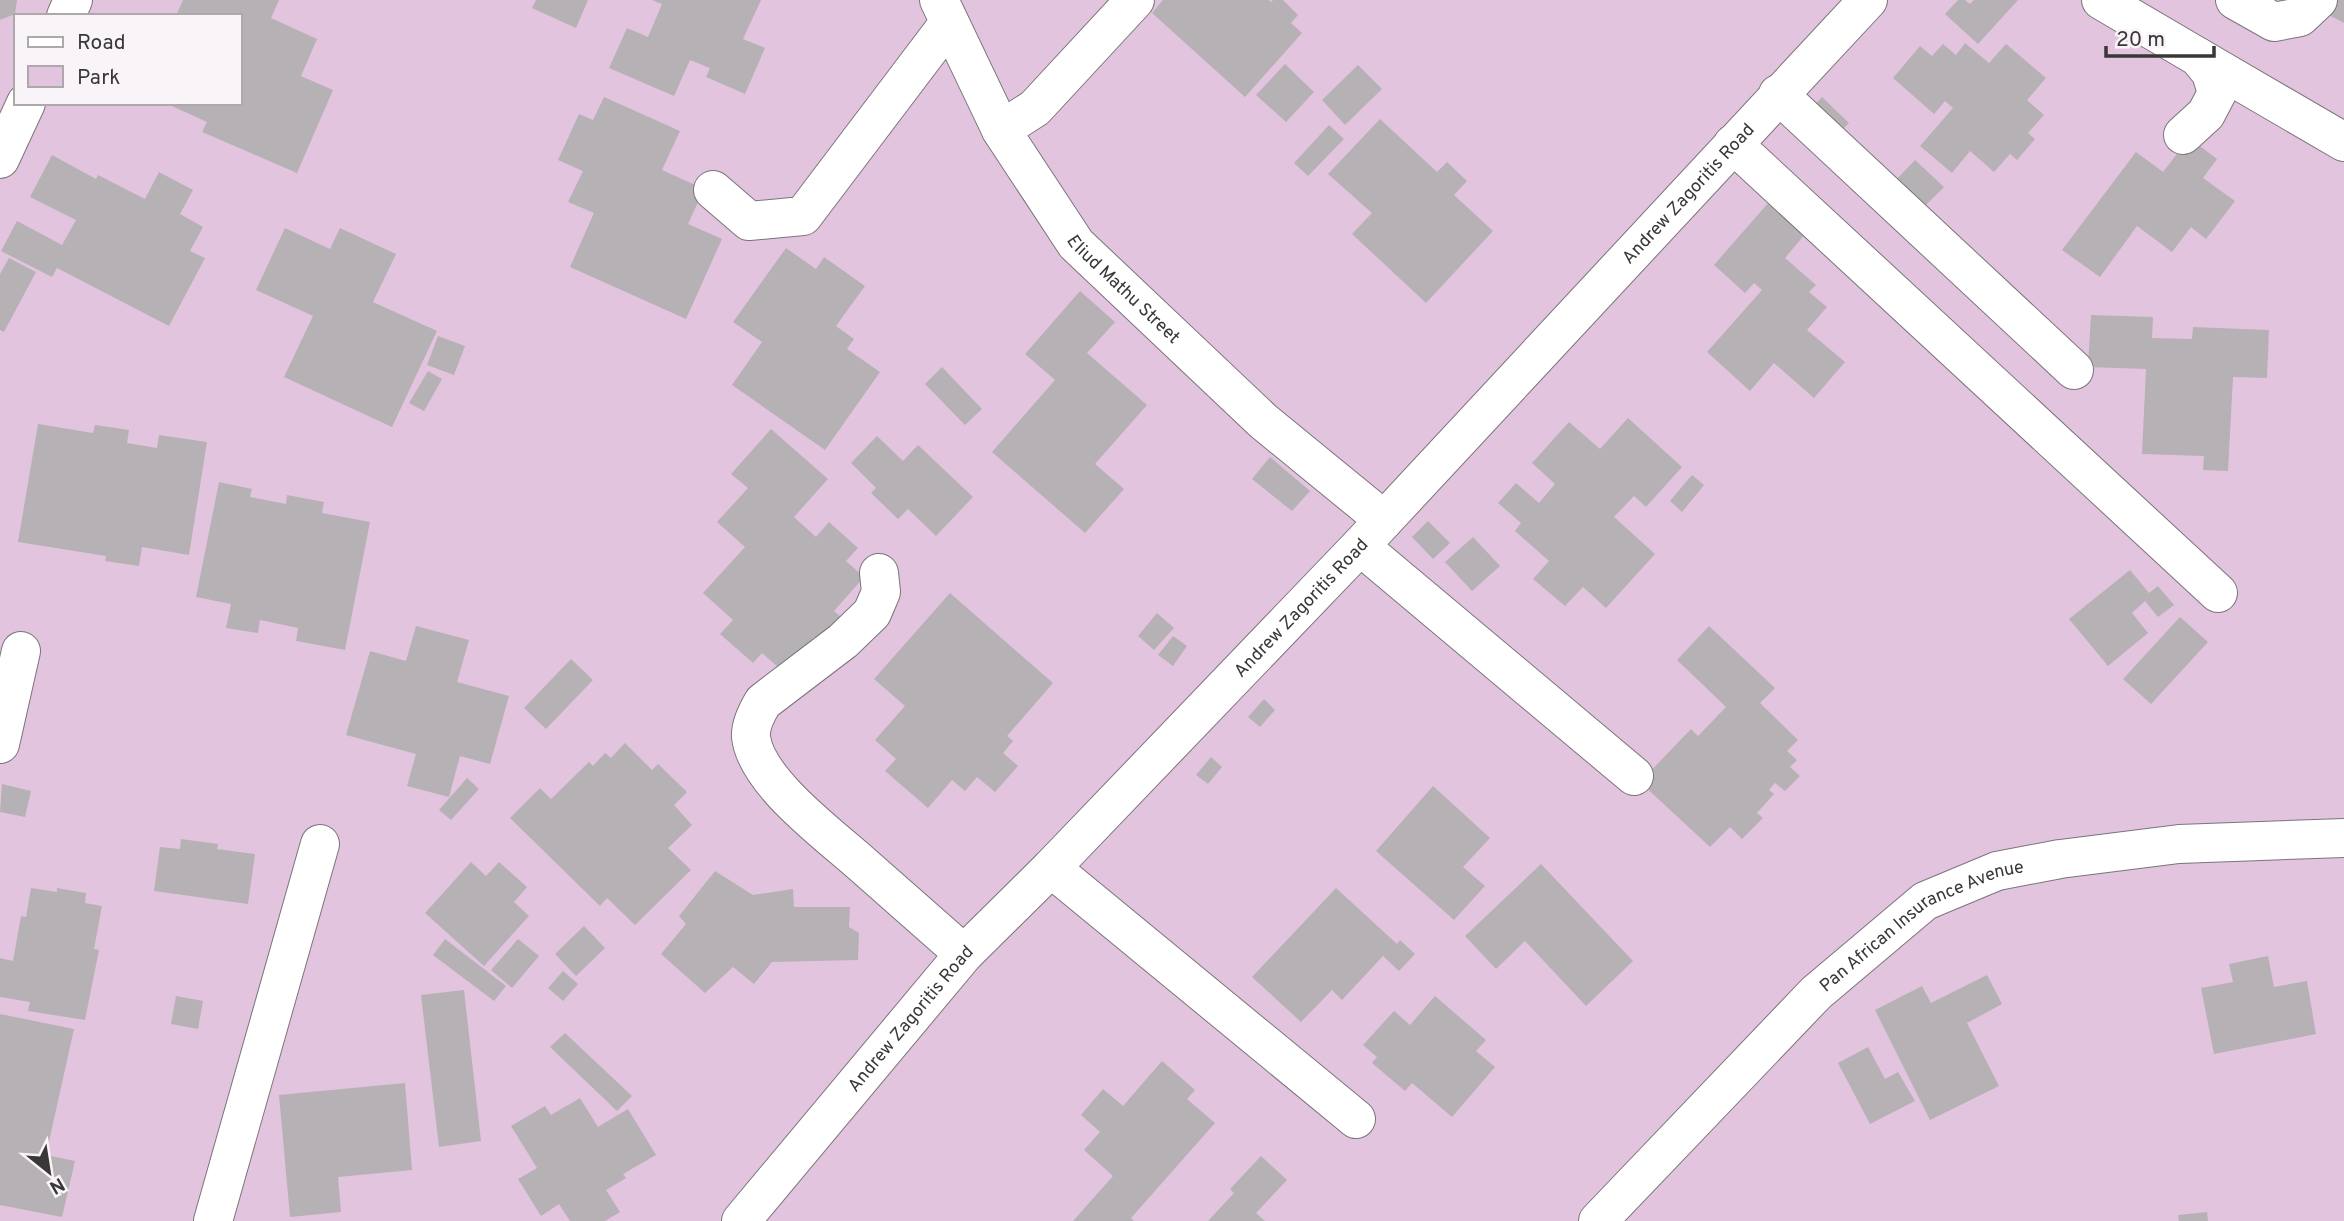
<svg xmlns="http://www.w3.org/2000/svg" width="2344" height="1221" font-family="Overpass,sans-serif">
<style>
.green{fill:#e3c4de;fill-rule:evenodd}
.building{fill:#b6b1b5}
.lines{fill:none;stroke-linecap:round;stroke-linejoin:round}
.minor-casing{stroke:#7a7579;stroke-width:40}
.minor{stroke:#fff;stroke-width:38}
.labels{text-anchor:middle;stroke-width:5;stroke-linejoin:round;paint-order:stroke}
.street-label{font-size:18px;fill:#3a3739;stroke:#f9f4f8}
</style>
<rect width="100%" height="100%" fill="#ece6eb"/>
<path class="green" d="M0 0H2344V1221H0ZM16 16H240V103H16Z"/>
<g class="building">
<path d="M0 0H17L15 14 0 20Z"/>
<path d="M183 0H279L271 18 317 39 301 76 333 90 297 173 202 132 207 122 165 103H240V16H176Z"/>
<path d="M536 0H588L576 28 532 8Z"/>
<path d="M652 0H761L743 39 765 48 745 94 706 77 710 68 690 60 674 96 609 68 627 28 648 37 662 4Z"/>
<path d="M1163 0H1269L1271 2 1273 0H1283L1298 15 1291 23 1302 33 1245 97 1152 13Z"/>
<path d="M1958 0H1965L1970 4 1974 0H2018L1978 44 1945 14Z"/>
<path d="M2336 0H2344V23L2327 14Z"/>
<path d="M1965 43 1989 63 2006 44 2046 78 2027 100 2044 115 2028 133 2035 139 2017 160 2010 154 1994 172 1970 151 1952 173 1920 146 1953 108 1945 101 1934 114 1893 78 1920 46 1932 56 1943 44 1956 55Z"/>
<path d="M1285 64 1314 92 1286 122 1256 95Z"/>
<path d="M1358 65 1382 89 1345 125 1322 100Z"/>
<path d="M604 97 680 131 662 170 704 189 688 224 722 239 686 319 570 267 594 213 568 202 583 171 558 160 579 114 593 120Z"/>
<path d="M1822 97 1849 123 1838 134 1811 109Z"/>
<path d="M1380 119 1437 172 1447 162 1467 181 1454 195 1493 231 1426 303 1352 234 1372 213 1328 174Z"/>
<path d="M1329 125 1344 139 1308 176 1294 163Z"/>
<path d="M2189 138 2217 159 2203 178 2235 201 2206 239 2191 227 2172 252 2137 226 2100 277 2062 250 2136 152 2163 172Z"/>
<path d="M52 155 96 179 98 175 145 199 159 172 193 190 180 214 203 227 190 251 205 258 169 326 57 268 52 277 1 251 17 221 62 245 76 220 30 197Z"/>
<path d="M1915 160 1944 187 1923 208 1895 181Z"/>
<path d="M1769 202 1805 234 1785 258 1816 285 1809 292 1827 307 1807 330 1845 362 1814 398 1774 363 1750 391 1707 352 1762 290 1754 283 1745 293 1714 265Z"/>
<path d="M285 228 330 249 340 228 396 254 373 302 437 331 392 427 284 377 313 316 256 290Z"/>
<path d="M786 248 816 269 824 257 865 286 836 326 854 339 847 349 880 372 825 450 732 385 762 342 733 322Z"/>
<path d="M9 258 36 272 4 332 0 330V274Z"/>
<path d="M1080 291 1115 322 1087 353 1147 405 1095 464 1124 489 1085 533 992 452 1055 380 1025 354Z"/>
<path d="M2091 315 2153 317 2152 338 2192 339 2193 327 2269 330 2267 378 2233 377 2228 471 2203 470 2204 456 2142 454 2146 369 2088 367Z"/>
<path d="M438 336 465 346 454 375 427 365Z"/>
<path d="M942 367 982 409 965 425 925 384Z"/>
<path d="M428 371 442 379 424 411 409 403Z"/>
<path d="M1628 418 1682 467 1646 507 1634 496 1614 517 1655 554 1606 608 1583 587 1565 606 1533 579 1549 561 1515 531 1521 523 1498 503 1516 483 1539 503 1555 484 1532 463 1569 422 1600 449Z"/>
<path d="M38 424 93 433 95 425 129 430 127 443 157 448 159 435 207 442 189 555 142 547 139 566 105 561 106 556 18 542Z"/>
<path d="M771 429 828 479 794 517 816 537 829 522 858 548 846 561 864 577 834 611 846 621 824 646 814 637 801 652 787 675 762 653 753 663 720 634 733 620 703 593 745 547 717 522 748 488 731 474Z"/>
<path d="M877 436 903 461 918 445 973 497 936 536 908 509 898 519 871 493 876 488 851 463Z"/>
<path d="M1270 457 1310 491 1292 511 1252 479Z"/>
<path d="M1692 475 1704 485 1682 512 1670 501Z"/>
<path d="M219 482 252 489 250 497 286 504 287 495 324 502 322 513 370 522 345 650 296 641 298 628 260 620 258 633 226 628 231 604 196 597Z"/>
<path d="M1428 521 1450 543 1433 559 1412 537Z"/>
<path d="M1473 537 1500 566 1472 591 1445 562Z"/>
<path d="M2130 570 2149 593 2158 586 2174 605 2158 617 2145 601 2132 613 2148 633 2108 666 2069 619Z"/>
<path d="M950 593 1053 683 1007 736 1013 741 1003 753 1018 766 995 792 977 777 965 791 952 780 928 808 885 771 896 759 875 740 905 706 874 679Z"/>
<path d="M1157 613 1174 628 1154 650 1138 636Z"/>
<path d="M2180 617 2208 642 2151 704 2123 679Z"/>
<path d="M416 626 469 640 457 682 509 696 490 764 460 756 449 797 407 786 416 754 346 735 370 651 406 661Z"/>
<path d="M1709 626 1775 688 1760 703 1798 740 1787 751 1797 760 1790 767 1800 776 1785 791 1775 783 1769 790 1774 794 1757 813 1763 818 1742 839 1730 827 1710 847 1640 782 1691 729 1698 736 1726 707 1677 660Z"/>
<path d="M1173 636 1187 646 1173 666 1158 655Z"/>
<path d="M571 659 593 680 546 729 524 708Z"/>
<path d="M1264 699 1275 710 1260 727 1248 717Z"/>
<path d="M625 743 652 770 658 764 687 792 674 805 692 825 668 848 691 870 635 925 607 898 600 906 510 818 540 788 551 799 589 762 593 766 605 753 611 758Z"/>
<path d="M1211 757 1222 767 1208 784 1196 775Z"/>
<path d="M467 778 479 789 451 820 439 810Z"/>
<path d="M2 784 31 791 25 817 0 812Z"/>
<path d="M1433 786 1490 838 1463 867 1485 886 1454 920 1376 851Z"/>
<path d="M181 839 218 844 217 849 255 854 248 904 154 891 160 847 180 849Z"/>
<path d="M471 862 486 876 499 862 527 887 514 902 529 916 484 966 425 913Z"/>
<path d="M1541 864 1633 961 1586 1006 1525 941 1496 969 1465 936Z"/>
<path d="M715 871 753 895 793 889 794 907H850L849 927 859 933 858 960 772 962 754 984 733 967 705 993 661 954 686 924 679 916Z"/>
<path d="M31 888 57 892V888L86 893 85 903 102 906 94 949 99 950 85 1020 28 1011 30 1002 0 997V958L13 961 21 916 26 917Z"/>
<path d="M1336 888 1397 944 1400 940 1415 954 1399 971 1383 956 1342 1000 1332 990 1301 1022 1252 977Z"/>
<path d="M584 926 605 948 576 976 555 954Z"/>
<path d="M445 939 506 986 494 1001 433 955Z"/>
<path d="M518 939 539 956 512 988 491 970Z"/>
<path d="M2268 956 2274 987 2307 981 2316 1034 2214 1054 2201 988 2233 982 2229 964Z"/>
<path d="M563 971 578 984 563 1001 548 988Z"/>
<path d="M1987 975 2002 1004 1967 1023 1999 1086 1930 1120 1875 1010 1922 986 1931 1003Z"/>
<path d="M464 990 481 1141 439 1147 421 995Z"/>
<path d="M176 996 203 1001 198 1029 171 1024Z"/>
<path d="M1435 996 1486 1040 1476 1051 1495 1067 1452 1117 1412 1083 1405 1091 1372 1063 1377 1057 1363 1045 1394 1011 1410 1025Z"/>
<path d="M0 1014 74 1029 46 1155 75 1161 62 1217 0 1205Z"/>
<path d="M565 1033 632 1096 617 1111 550 1047Z"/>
<path d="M1868 1047 1885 1079 1898 1072 1915 1101 1870 1124 1838 1063Z"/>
<path d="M1162 1061 1195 1090 1187 1099 1215 1123 1131 1218 1134 1221H1073L1113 1176 1084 1150 1100 1132 1081 1115 1103 1089 1123 1106Z"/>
<path d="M405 1083 412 1170 338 1177 341 1212 290 1217 279 1095Z"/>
<path d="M580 1098 598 1127 628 1109 656 1155 623 1174 626 1178 606 1190 620 1212 605 1221H570L559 1204 541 1216 518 1179 537 1168 511 1126 545 1106 551 1115Z"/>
<path d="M1261 1156 1287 1180 1256 1213 1265 1221H1208L1234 1193 1230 1189Z"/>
<path d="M2207 1212 2208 1221H2179L2178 1215Z"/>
</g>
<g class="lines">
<g class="minor-casing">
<g id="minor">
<path id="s1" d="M939 0 1001 130 1076 244 1263 421 1384 520"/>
<path d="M2101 0 2198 57 2211 73 2217 93 2206 114 2183 135"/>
<path d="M2235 0 2274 22 2300 17 2318 0"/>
<path d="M66 16 73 0"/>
<path d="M2198 57 2344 142"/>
<path d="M1778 94 2074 370"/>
<path d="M1001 130 1035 108 1135 0"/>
<path d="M1733 144 2218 593"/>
<path d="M0 159 26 103"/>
<path d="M713 190 749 221 803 216 949 23"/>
<path d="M1360 546 1634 776"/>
<path d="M879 573 881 592 872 613 843 641 763 702C757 712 750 726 751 737 756 782 831 836 863 865 897 895 930 924 964 954"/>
<path d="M0 744 21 651"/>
<path d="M1051 868 1356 1119"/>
<path d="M213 1221 320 844"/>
<path id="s2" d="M741 1221 964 954 1051 868 1360 546 1868 0"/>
<path id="s3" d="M1598 1221 1816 993 1925 901 1997 871 2060 859 2179 844 2344 838"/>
</g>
</g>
<use href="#minor" class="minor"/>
</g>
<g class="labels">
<g class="street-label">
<text dy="6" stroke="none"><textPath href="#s2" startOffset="1398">Andrew Zagoritis Road</textPath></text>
<text dy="6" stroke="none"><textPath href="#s1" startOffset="346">Eliud Mathu Street</textPath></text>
<text dy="6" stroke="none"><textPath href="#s2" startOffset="831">Andrew Zagoritis Road</textPath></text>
<text dy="6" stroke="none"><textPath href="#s3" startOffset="443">Pan African Insurance Avenue</textPath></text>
<text dy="6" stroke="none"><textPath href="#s2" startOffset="264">Andrew Zagoritis Road</textPath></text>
</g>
</g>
<rect x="14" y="14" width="228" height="91" fill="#f9f4f8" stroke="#ada8ac" stroke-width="2"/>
<rect x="28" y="37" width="35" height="10" fill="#ffffff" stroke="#ada8ac" stroke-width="2"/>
<text x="77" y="49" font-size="21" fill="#3a3739">Road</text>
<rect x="28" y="66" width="35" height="21" fill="#e3c4de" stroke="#ada8ac" stroke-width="2"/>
<text x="77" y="84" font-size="21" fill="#3a3739">Park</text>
<g transform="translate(49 1172) rotate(150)" stroke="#f9f4f8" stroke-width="5" paint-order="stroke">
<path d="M0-5L12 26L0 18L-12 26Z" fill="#3a3739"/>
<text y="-10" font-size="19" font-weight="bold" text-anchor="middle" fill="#3a3739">N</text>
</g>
<path d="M2106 46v10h108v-10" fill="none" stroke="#3a3739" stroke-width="3.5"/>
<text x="2116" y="46" font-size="21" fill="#3a3739" stroke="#f9f4f8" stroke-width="5" paint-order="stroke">20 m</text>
</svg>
